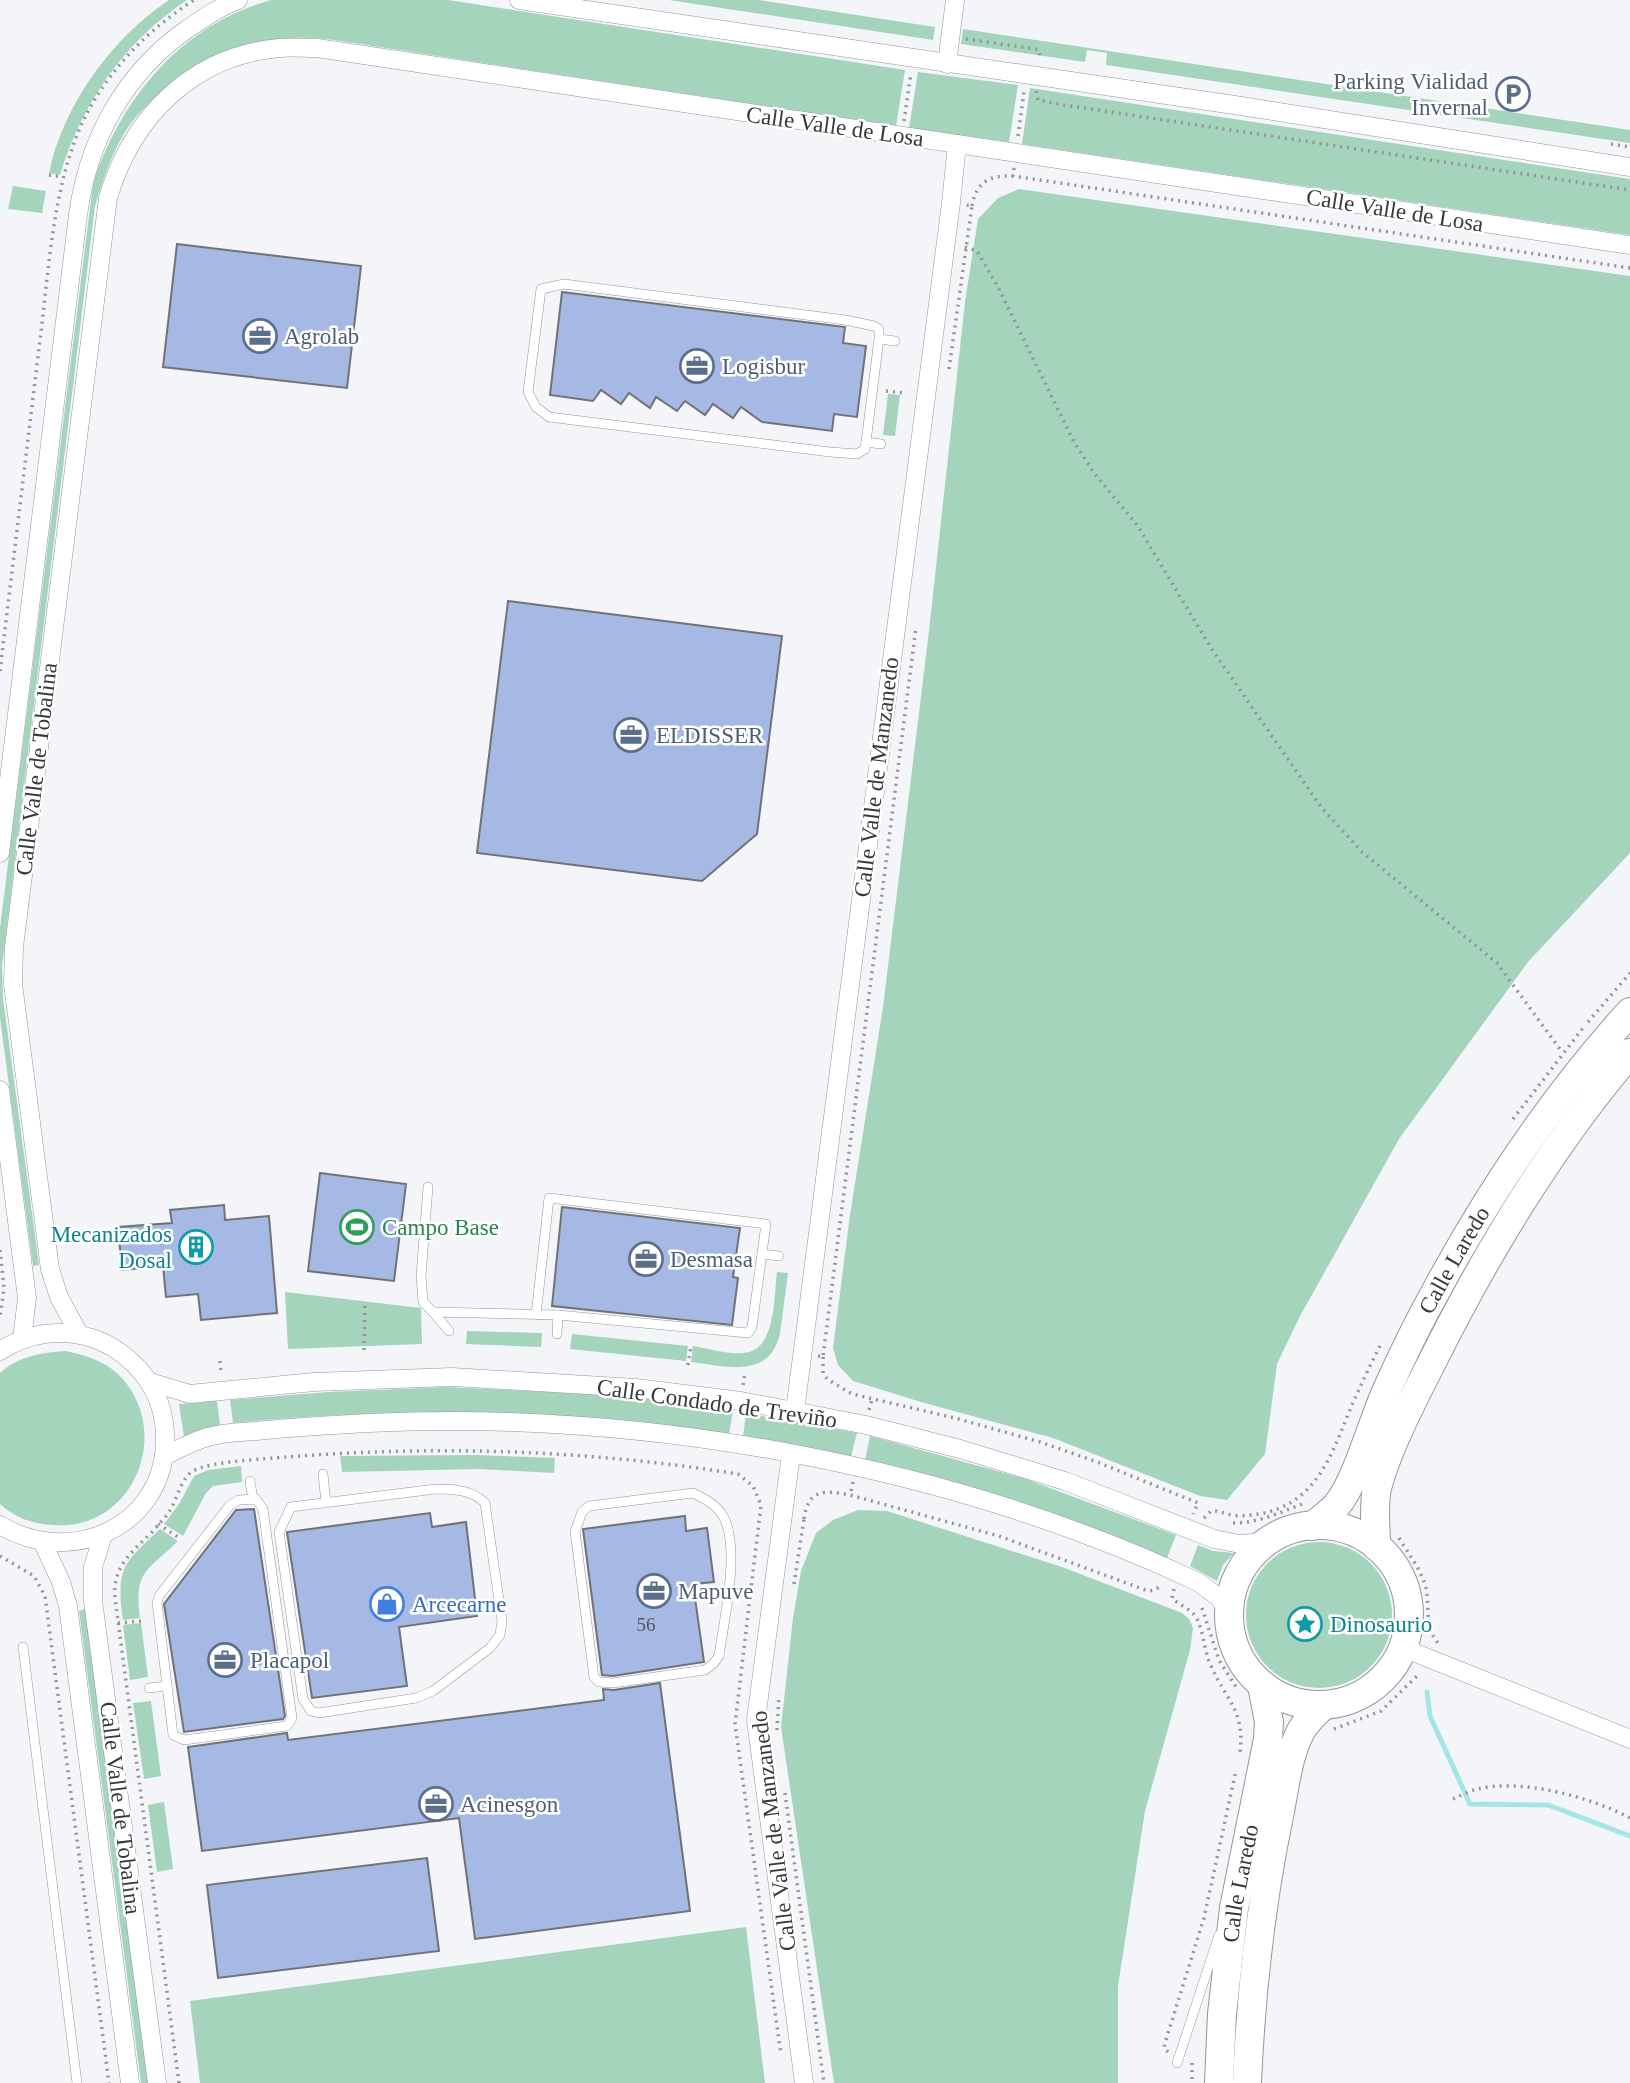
<svg xmlns="http://www.w3.org/2000/svg" width="1630" height="2083" font-family="'Times New Roman',serif">
<style>
.green{fill:#a5d4bd}
.lines{fill:none;stroke-linecap:round;stroke-linejoin:round}
.stream{stroke:#a4e5e8;stroke-width:5}
.building{fill:#a6b9e4;stroke:#717275;stroke-width:2}
.service-casing{stroke:#949699;stroke-width:10}
.minor-casing{stroke:#949699;stroke-width:19}
.primary-casing{stroke:#949699;stroke-width:30}
.path{stroke:#939496;stroke-width:3.5;stroke-dasharray:2 5;stroke-linecap:butt}
.service{stroke:#fff;stroke-width:9}
.minor{stroke:#fff;stroke-width:18}
.primary{stroke:#fff;stroke-width:28}
.labels{text-anchor:middle;stroke-width:5;stroke-linejoin:round;paint-order:stroke}
.number-label{font-size:19px;fill:#535864}
.service-label{font-size:23px;fill:#4e5e75;stroke:#fff;text-anchor:start}
.street-label{font-size:23px;fill:#373839;stroke:#fff}
.leisure-label{font-size:23px;fill:#27864d;stroke:#fff;text-anchor:start}
.culture-label{font-size:23px;fill:#0d838f;stroke:#fff;text-anchor:end}
.shop-label{font-size:23px;fill:#366cbe;stroke:#fff;text-anchor:start}
</style>
<rect width="100%" height="100%" fill="#f4f5f9"/>
<g class="green">
<path d="M169 0H187C124 42 82 103 60 175L49 173C63 105 112 38 169 0Z"/>
<path d="M272 0H448L905 70 896 126 334 40C271 32 225 46 174 83 156 96 137 112 125 132 111 155 103 180 95 206L2 966 3 998 39 1265 33 1266 0 1018V928L93 184C120 99 183 23 272 0Z"/>
<path d="M669 0H759L935 27 933 40Z"/>
<path d="M963 29 1630 130V143L1106 65 1107 53 1087 50 1085 62 961 44Z"/>
<path d="M918 72 1018 85 1009 142 909 128Z"/>
<path d="M1030 88 1630 179V235L1022 144Z"/>
<path d="M13 186 46 191 42 213 8 209Z"/>
<path d="M1019 189 1630 276V853L1528 962 1399 1139 1299 1318 1277 1364 1265 1454 1227 1500 1200 1496 1053 1438 921 1402 853 1381 838 1365 833 1348 850 1215 883 1007 929 631 965 302 978 219 998 198Z"/>
<path d="M888 394 900 395 895 436 883 435Z"/>
<path d="M777 1272 788 1273 780 1334C769 1380 725 1366 691 1362L693 1346C710 1349 733 1356 749 1352 776 1345 774 1294 777 1272Z"/>
<path d="M285 1292 421 1308 422 1344 288 1349Z"/>
<path d="M467 1331 542 1333 541 1347 466 1344Z"/>
<path d="M572 1334 688 1346 686 1361 570 1349Z"/>
<path d="M65 1351C84 1355 103 1360 118 1374 175 1430 134 1532 53 1525 33 1524 15 1518 0 1504V1373C19 1356 40 1353 65 1351Z"/>
<path d="M447 1387 631 1396 733 1410 729 1435C565 1407 398 1407 233 1423L230 1400 328 1392Z"/>
<path d="M217 1401 220 1425 201 1429 184 1437 179 1404Z"/>
<path d="M746 1413 857 1433 851 1457 743 1437Z"/>
<path d="M870 1436 1023 1478 1176 1535 1167 1558C1068 1518 968 1485 865 1460Z"/>
<path d="M477 1455 555 1458 554 1473 479 1469 342 1472 340 1456Z"/>
<path d="M241 1466 242 1482 213 1486 206 1493 183 1536 164 1524 179 1504 194 1476 208 1470Z"/>
<path d="M858 1510 887 1511 1062 1567 1182 1613 1189 1619 1193 1628 1190 1650 1145 1811 1118 1986V2083H834L781 1727 793 1618 801 1571 816 1533 833 1520Z"/>
<path d="M160 1529 178 1541C148 1571 134 1569 140 1618L123 1620C116 1567 123 1564 160 1529Z"/>
<circle cx="1319" cy="1615" r="73"/>
<path d="M1198 1545 1213 1551 1234 1553 1223 1565 1217 1581 1190 1566Z"/>
<path d="M85 1609 148 2083H141L79 1611Z"/>
<path d="M141 1623 148 1677 130 1680 123 1625Z"/>
<path d="M151 1701 161 1776 144 1779 133 1703Z"/>
<path d="M164 1802 173 1869 157 1872 148 1805Z"/>
<path d="M746 1927 765 2083H200L190 2001Z"/>
</g>
<g class="lines">
<path class="stream" d="M1427 1692 1430 1716 1470 1804 1548 1805 1630 1836"/>
</g>
<g class="building">
<path d="M177 244 361 266 347 388 163 367Z"/>
<path d="M562 292 845 327 843 343 866 346 857 417 834 414 832 431 762 422 741 407 733 418 713 404 705 415 685 401 677 411 656 397 650 408 629 393 621 404 601 390 593 401 550 395Z"/>
<path d="M508 601 782 636 757 834 702 881 477 853Z"/>
<path d="M320 1173 406 1184 394 1281 308 1271Z"/>
<path d="M224 1205 225 1220 269 1216 277 1313 201 1320 198 1294 166 1297 163 1266 122 1270 118 1227 172 1223 170 1210Z"/>
<path d="M562 1207 740 1228 733 1277 738 1278 732 1325 552 1306Z"/>
<path d="M254 1509 285 1716 283 1719 184 1732 164 1604 236 1510Z"/>
<path d="M430 1513 432 1527 466 1522 477 1616 399 1627 407 1686 312 1698 287 1532Z"/>
<path d="M685 1516 686 1531 707 1528 714 1582 693 1584 704 1662 613 1676 602 1675 583 1529Z"/>
<path d="M660 1683 690 1911 475 1939 459 1818 202 1851 188 1747 287 1733 288 1740 604 1700 603 1689 614 1690Z"/>
<path d="M427 1858 439 1951 218 1978 207 1885Z"/>
</g>
<g class="lines">
<g class="service-casing">
<g id="service">
<path d="M866 442 865 449 857 454 830 452 549 417 536 407 528 392 541 289 564 284 845 320 874 326 879 329V339"/>
<path d="M881 444 866 442 879 339 895 341"/>
<path d="M428 1187 421 1276 423 1302 433 1312"/>
<path d="M762 1254 779 1256"/>
<path d="M449 1331 433 1312 558 1315 748 1333 752 1327 766 1224 549 1198 536 1315"/>
<path d="M557 1334 558 1315"/>
<path d="M323 1474 326 1503"/>
<path d="M250 1481 253 1500"/>
<path d="M436 1489C455 1489 472 1490 485 1503L502 1621 500 1635 490 1648 433 1691 416 1698 319 1713 311 1711 303 1699 279 1532 291 1507Z"/>
<path d="M693 1493C705 1499 716 1504 723 1516 741 1548 724 1619 719 1656L714 1663 705 1670 613 1683 599 1682 594 1677 575 1532 582 1512 589 1506Z"/>
<path d="M256 1499 263 1509 292 1718 287 1726 184 1740 173 1735 157 1603 159 1596 230 1505 239 1500Z"/>
<path d="M23 1647 77 2083"/>
<path d="M149 1688 167 1686"/>
<path d="M1177 2063 1219 1935"/>
</g>
</g>
<g class="minor-casing">
<g id="minor">
<path d="M519 0 1241 106 1630 167"/>
<path d="M947 64 955 0"/>
<path d="M0 853 78 215C88 140 124 74 186 30 202 19 219 7 238 0"/>
<path d="M0 1090 27 1298 22 1339"/>
<path d="M79 1334 59 1297 50 1269 13 984 14 947 108 198C132 117 192 56 279 48 291 47 304 48 317 48L1630 245"/>
<path d="M0 1351C27 1333 61 1328 92 1338 113 1345 129 1357 143 1374 159 1394 166 1419 165 1444 161 1529 69 1567 0 1525"/>
<path d="M150 1382 190 1394 314 1382 452 1377 636 1388 741 1401 866 1425 960 1449 1065 1481 1214 1539 1240 1544 1266 1542"/>
<path d="M795 1411 951 203 957 144"/>
<path d="M791 1454 756 1720 804 2083"/>
<path d="M164 1456C179 1449 193 1441 208 1437 224 1432 240 1432 256 1431 293 1427 330 1425 368 1423 643 1410 947 1464 1198 1582L1218 1597 1229 1611"/>
<path d="M103 1535 93 1567V1601L157 2083"/>
<path d="M43 1543 61 1582 68 1606 130 2083"/>
<path d="M1403 1648 1630 1739"/>
</g>
</g>
<g class="primary-casing">
<g id="primary">
<circle cx="1319" cy="1615" r="90"/>
<path id="s1" d="M1313 1526C1321 1519 1330 1513 1337 1505 1356 1482 1372 1424 1385 1394 1401 1358 1418 1323 1437 1289 1490 1191 1555 1095 1630 1012"/>
<path d="M1376 1546C1376 1527 1373 1507 1377 1488 1387 1450 1412 1401 1430 1366 1485 1255 1549 1148 1630 1053"/>
<path id="s2" d="M1219 2083 1222 2014 1234 1908 1268 1739 1269 1722 1262 1685"/>
<path d="M1247 2083C1251 1991 1261 1901 1280 1811 1285 1786 1288 1756 1300 1733 1305 1722 1315 1713 1324 1705"/>
</g>
</g>
<g class="path">
<path d="M966 39 1035 49 1039 50 1041 59"/>
<path d="M1036 91 1038 100 1064 105 1630 190"/>
<path d="M904 121 911 73"/>
<path d="M1018 136 1024 92"/>
<path d="M1611 144 1630 147"/>
<path d="M1014 168 1013 176 1630 268"/>
<path d="M49 175 63 177"/>
<path d="M972 206C976 182 990 175 1013 176"/>
<path d="M965 247 977 251 998 287 1074 442 1094 473 1137 525 1211 648 1321 807 1362 852 1497 963 1562 1052"/>
<path d="M949 369 972 206 966 205"/>
<path d="M886 391 904 393"/>
<path d="M0 671C13 563 26 456 39 348 49 273 52 182 86 115 111 67 149 29 194 0"/>
<path d="M1588 1022 1630 973"/>
<path d="M1513 1119 1583 1028"/>
<path d="M0 1250 4 1288 0 1317"/>
<path d="M364 1350 365 1302"/>
<path d="M818 1356 823 1357 916 627"/>
<path d="M823 1357V1373L827 1379 852 1394 955 1418 1040 1442 1097 1462 1198 1503 1193 1514"/>
<path d="M220 1361 221 1373"/>
<path d="M688 1365 691 1346"/>
<path d="M743 1385 745 1373"/>
<path d="M869 1410 872 1399"/>
<path d="M853 1482 850 1495 999 1536 1148 1591 1155 1590 1162 1585"/>
<path d="M1204 1518 1211 1511C1218 1510 1224 1514 1232 1515 1240 1517 1250 1515 1259 1514 1318 1504 1332 1452 1352 1405 1361 1385 1370 1365 1380 1346"/>
<path d="M804 1519C808 1489 824 1490 850 1495"/>
<path d="M1233 1523C1258 1523 1279 1513 1302 1504"/>
<path d="M158 1524 181 1539"/>
<path d="M1399 1538C1409 1555 1421 1569 1426 1588 1430 1607 1424 1627 1438 1643"/>
<path d="M0 1556 34 1576 45 1596 109 2083"/>
<path d="M794 1584 804 1519H800"/>
<path d="M1174 1589 1172 1598C1180 1606 1192 1609 1197 1619 1204 1633 1204 1651 1211 1666 1226 1700 1245 1710 1240 1752"/>
<path d="M1202 1608 1219 1660 1238 1690"/>
<path d="M118 1623 141 1621"/>
<path d="M1334 1729 1381 1711 1419 1674"/>
<path d="M777 1730 779 1695"/>
<path d="M785 1793 824 2083"/>
<path d="M1453 1799C1460 1796 1467 1792 1474 1790 1518 1777 1591 1797 1630 1818"/>
<path d="M1168 2052 1164 2048 1165 2043 1204 1918 1236 1770"/>
<path d="M1192 2063V2083"/>
<path d="M179 2083 115 1598C112 1567 132 1552 152 1532 158 1525 164 1519 169 1512 177 1500 181 1478 193 1471 211 1461 265 1459 287 1457 438 1445 588 1450 738 1474L753 1486 761 1505 735 1724 781 2055"/>
</g>
<use href="#service" class="service"/>
<use href="#minor" class="minor"/>
<use href="#primary" class="primary"/>
</g>
<defs>
<g id="parking-ring" transform="scale(1.75)"><circle r="9.5" fill="#fff" stroke="#5c6f8a" stroke-width="1.5"/><path d="M-3.5-5.5H1a3.5 3.5 0 0 1 0 7H-1V5.5H-3.5ZM-1-3.4V-.6H.8a1.4 1.4 0 0 0 0-2.8Z" fill="#5c6f8a"/></g>
<g id="office-ring" transform="scale(1.75)"><circle r="9.5" fill="#fff" stroke="#5c6f8a" stroke-width="1.5"/><path d="M-6-3h4V-5.5h4V-3h4V5H-6ZM-1-4.5V-3h2v-1.5ZM-6 0V1H6V0Z" fill="#5c6f8a"/></g>
<g id="stadium-ring" transform="scale(1.75)"><circle r="9.5" fill="#fff" stroke="#2e9e5b" stroke-width="1.5"/><path d="M0-5a6.5 5 0 1 0 0 10a6.5 5 0 1 0 0-10ZM-3.5-1.8h7v3.6h-7Z" fill="#2e9e5b"/></g>
<g id="building-ring" transform="scale(1.75)"><circle r="9.5" fill="#fff" stroke="#0f9aa8" stroke-width="1.5"/><path d="M-4-6H4V6H1V3H-1V6H-4ZM-2.5-4.3h1.7v1.8h-1.7ZM.8-4.3h1.7v1.8H.8ZM-2.5-1h1.7V.8h-1.7ZM.8-1h1.7V.8H.8Z" fill="#0f9aa8"/></g>
<g id="shop-ring" transform="scale(1.75)"><circle r="9.5" fill="#fff" stroke="#3f7fe0" stroke-width="1.5"/><path d="M-5-2.5h2.3a2.7 3.5 0 0 1 5.4 0H5L5.5 6h-11ZM-1.5-2.5h3a1.5 2.3 0 0 0-3 0Z" fill="#3f7fe0"/></g>
<g id="sight-ring" transform="scale(1.75)"><circle r="9.5" fill="#fff" stroke="#0f9aa8" stroke-width="1.5"/><path d="M0-6L1.8-2.2L6-1.7L2.9 1.2L3.7 5.4L0 3.3L-3.7 5.4L-2.9 1.2L-6-1.7L-1.8-2.2Z" fill="#0f9aa8"/></g>
</defs>
<g fill-rule="evenodd">
<use href="#parking-ring" x="1513" y="94"/>
<use href="#office-ring" x="260" y="336"/>
<use href="#office-ring" x="697" y="366"/>
<use href="#office-ring" x="631" y="735"/>
<use href="#stadium-ring" x="357" y="1227"/>
<use href="#building-ring" x="196" y="1247"/>
<use href="#office-ring" x="646" y="1259"/>
<use href="#office-ring" x="654" y="1591"/>
<use href="#shop-ring" x="387" y="1604"/>
<use href="#sight-ring" x="1305" y="1624"/>
<use href="#office-ring" x="225" y="1660"/>
<use href="#office-ring" x="436" y="1804"/>
</g>
<g class="labels">
<g class="number-label">
<text x="646" y="1631">56</text>
</g>
<g class="service-label">
<text x="1488" y="89" text-anchor="end">Parking Vialidad<tspan x="1488" dy="26">Invernal</tspan></text>
<text x="284" y="344">Agrolab</text>
<text x="722" y="374">Logisbur</text>
<text x="656" y="743">ELDISSER</text>
<text x="670" y="1267">Desmasa</text>
<text x="678" y="1599">Mapuve</text>
<text x="250" y="1668">Placapol</text>
<text x="460" y="1812">Acinesgon</text>
</g>
<g class="street-label">
<text transform="translate(835 126) rotate(8)" y="8">Calle Valle de Losa</text>
<text transform="translate(1395 210) rotate(9)" y="8">Calle Valle de Losa</text>
<text transform="translate(36 769) rotate(-83)" y="8">Calle Valle de Tobalina</text>
<text transform="translate(876 777) rotate(-83)" y="8">Calle Valle de Manzanedo</text>
<text dy="8" stroke="none"><textPath href="#s1" startOffset="304">Calle Laredo</textPath></text>
<text transform="translate(717 1403) rotate(8)" y="8">Calle Condado de Treviño</text>
<text transform="translate(121 1808) rotate(83)" y="8">Calle Valle de Tobalina</text>
<text transform="translate(773 1831) rotate(-97)" y="8">Calle Valle de Manzanedo</text>
<text dy="8" stroke="none"><textPath href="#s2" startOffset="201">Calle Laredo</textPath></text>
</g>
<g class="leisure-label">
<text x="382" y="1235">Campo Base</text>
</g>
<g class="culture-label">
<text x="172" y="1242">Mecanizados<tspan x="172" dy="26">Dosal</tspan></text>
<text x="1330" y="1632" text-anchor="start">Dinosaurio</text>
</g>
<g class="shop-label">
<text x="412" y="1612">Arcecarne</text>
</g>
</g>
</svg>
